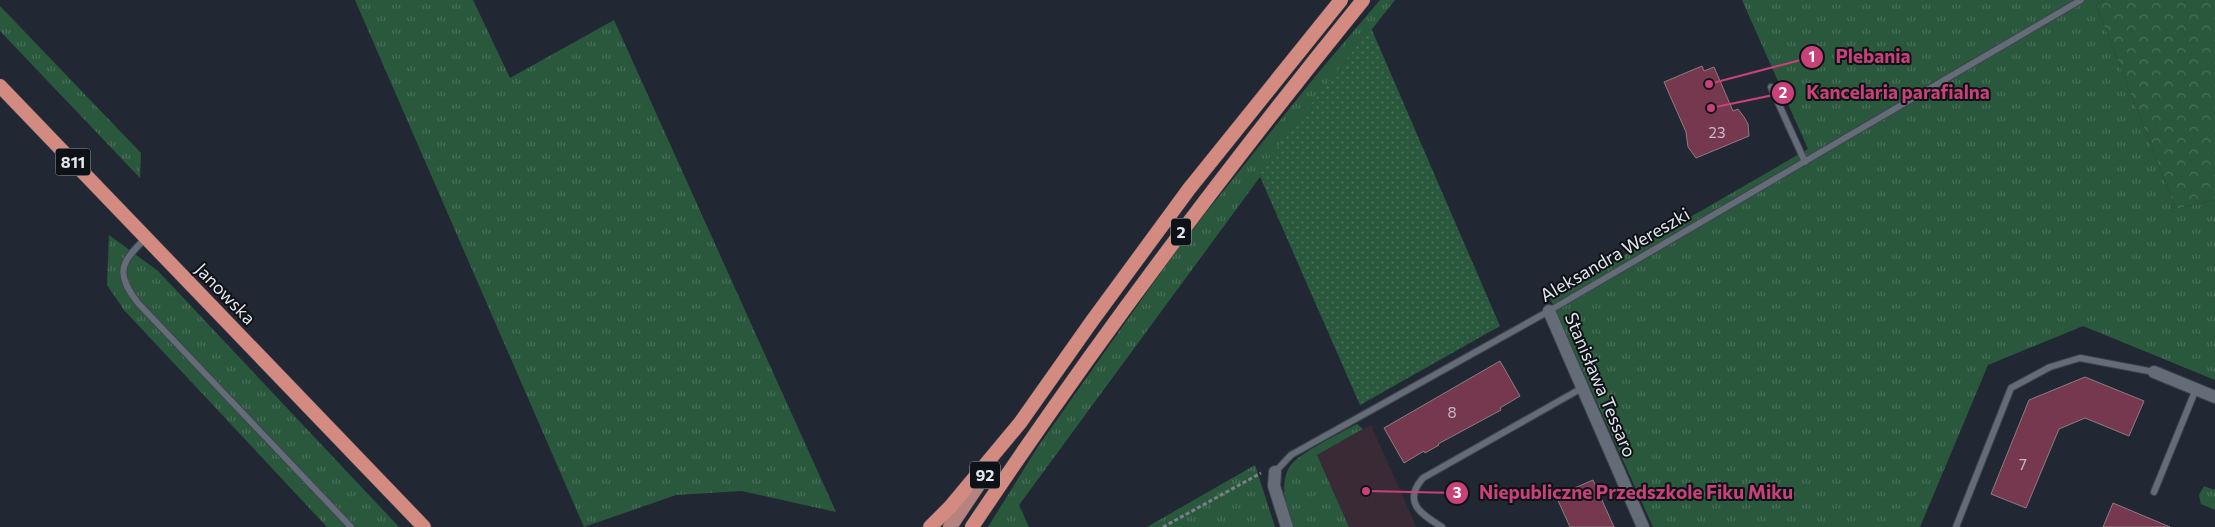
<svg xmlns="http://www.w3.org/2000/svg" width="2215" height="527" font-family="Commissioner,sans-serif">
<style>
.education{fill:#3a2a35}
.grass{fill:url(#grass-tufts)}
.forest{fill:url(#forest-crowns)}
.park{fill:url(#park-dots)}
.building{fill:#76384f;stroke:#8c7c80}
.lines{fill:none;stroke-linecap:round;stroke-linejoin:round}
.service-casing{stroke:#3f444d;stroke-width:8}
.minor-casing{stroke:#3f444d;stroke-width:14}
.primary-casing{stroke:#3f444d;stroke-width:15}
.trunk-casing{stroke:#3f444d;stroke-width:15}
.path{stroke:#7a7f88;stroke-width:3;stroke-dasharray:4 2.5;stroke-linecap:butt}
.service{stroke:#646c78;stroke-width:6}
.minor{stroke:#646c78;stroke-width:12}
.primary{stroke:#b7837e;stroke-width:14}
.trunk{stroke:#d38a80;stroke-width:14}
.labels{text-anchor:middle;stroke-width:4;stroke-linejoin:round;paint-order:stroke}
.number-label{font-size:15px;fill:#c7bac6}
.shield{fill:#0e1116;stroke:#a2a6ac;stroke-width:1}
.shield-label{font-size:16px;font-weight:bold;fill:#e2e6ed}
.street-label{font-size:18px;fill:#e2e6ed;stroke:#0e1116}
.leader{fill:none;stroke:#c84178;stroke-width:2}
.callout-dot{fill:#c84178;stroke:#0e1116;stroke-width:2}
.mark-label{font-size:15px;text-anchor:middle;font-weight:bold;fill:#fff}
.callout-label{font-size:19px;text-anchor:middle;font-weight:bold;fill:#c84178;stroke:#0e1116;stroke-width:4;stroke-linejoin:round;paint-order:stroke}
</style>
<defs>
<pattern id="grass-tufts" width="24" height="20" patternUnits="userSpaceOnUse" patternTransform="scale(1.25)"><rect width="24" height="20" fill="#2a583d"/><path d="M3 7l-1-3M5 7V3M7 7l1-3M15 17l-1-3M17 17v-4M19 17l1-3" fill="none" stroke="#497059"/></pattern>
<pattern id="forest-crowns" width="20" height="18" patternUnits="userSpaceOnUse" patternTransform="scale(1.25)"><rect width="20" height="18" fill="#2a583d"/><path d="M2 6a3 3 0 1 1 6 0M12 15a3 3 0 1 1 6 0" fill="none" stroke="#497059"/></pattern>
<pattern id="park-dots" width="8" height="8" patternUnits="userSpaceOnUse" patternTransform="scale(1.25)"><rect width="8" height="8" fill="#2a583d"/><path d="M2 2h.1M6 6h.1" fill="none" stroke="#497059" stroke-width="1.8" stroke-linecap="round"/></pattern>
</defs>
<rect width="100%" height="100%" fill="#222833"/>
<path class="education" d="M1371 425 1416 526 1415 527H1349L1317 455Z"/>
<g class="grass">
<path d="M355 0H473L510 78 614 20 836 512 742 491 676 495 584 527Z"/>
<path d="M1380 0H1395L1259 172 1260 177 1019 505 1029 527H988L1037 448 1180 245 1318 73Z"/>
<path d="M1742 0H2105L2096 5 2176 209 2215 200V380L2083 326 1988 365 1920 527H1653L1550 298 1808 149Z"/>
<path d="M0 6 141 153 140 178 0 31Z"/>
<path d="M109 235 158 271 399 527H327L124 310 107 285Z"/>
<path d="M1357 424 1363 429 1317 455 1349 527H1292C1286 509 1279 483 1290 466 1299 453 1341 433 1357 424Z"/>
<path d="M1255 465 1275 527H1147Z"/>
<path d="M2204 486 2214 490 2215 488V510L2201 504 2199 495Z"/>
</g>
<path class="forest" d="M2105 0H2215V200L2176 209 2096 5Z"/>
<path class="park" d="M1371 28 1500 326 1360 405 1258 172Z"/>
<g class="building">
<path d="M1702 66 1704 71 1714 67 1733 111 1738 109 1744 117 1748 124 1749 136 1696 158 1688 147 1686 132 1664 82Z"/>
<path d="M1500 361 1520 396 1500 408 1501 410 1438 444 1439 445 1425 453 1424 451 1404 463 1384 428Z"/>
<path d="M2085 377 2144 401 2129 436 2085 418 2059 429 2026 508 1991 494 2029 400Z"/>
<path d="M1593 480 1614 527H1570L1556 496Z"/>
<path d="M2113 503 2170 527H2103Z"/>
</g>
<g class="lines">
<g class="service-casing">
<g id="service">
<path d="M1771 87 1805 162"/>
<path d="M146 238C120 263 115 273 138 303L351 527"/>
<path d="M1275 472 1291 455 1549 311 2081 0"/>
<path d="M2154 492 2196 389"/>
<path d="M1442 527C1423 515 1401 503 1423 478L1582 388"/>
<path d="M1956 527 2011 388 2050 367 2080 358 2154 372"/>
</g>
</g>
<g class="minor-casing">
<g id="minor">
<path d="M1549 311 1643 527"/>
<path d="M2154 372 2215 397"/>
<path d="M1275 472 1274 486 1287 527"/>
</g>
</g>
<g class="primary-casing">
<path id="primary" d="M950 527 989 469"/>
</g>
<g class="trunk-casing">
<g id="trunk">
<path d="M0 86 424 527"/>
<path d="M930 527 950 507 1020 423 1092 321 1189 189 1341 0"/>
<path d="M972 527C1094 344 1225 170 1363 0"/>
</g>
</g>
<path class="path" d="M1163 527 1261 473"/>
<use href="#service" class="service"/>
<use href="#minor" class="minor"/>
<use href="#primary" class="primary"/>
<use href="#trunk" class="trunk"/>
</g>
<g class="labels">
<g class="number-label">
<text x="1717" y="138">23</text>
<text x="1452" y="418">8</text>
<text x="2023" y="470">7</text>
</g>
<g class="shield">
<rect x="55.5" y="148.5" width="35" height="27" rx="4"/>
<rect x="1171" y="218.5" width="20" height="27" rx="4"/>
<rect x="970" y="461.5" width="30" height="27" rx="4"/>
</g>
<g class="shield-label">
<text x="73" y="168">811</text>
<text x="1181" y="238">2</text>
<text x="985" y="481">92</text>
</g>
<g class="street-label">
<text transform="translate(1615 255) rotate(-30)" y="6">Aleksandra Wereszki</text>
<text transform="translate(225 294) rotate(46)" y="6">Janowska</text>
<text transform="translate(1600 385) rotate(67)" y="6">Stanisława Tessaro</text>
</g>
</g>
<path class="leader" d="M1709 84L1812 57M1711 108L1783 93M1366 491L1457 493"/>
<g class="callout-dot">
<circle cx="1709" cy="84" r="5"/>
<circle cx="1711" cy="108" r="5"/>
<circle cx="1366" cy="491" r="5"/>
<circle cx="1812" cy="57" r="12"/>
<circle cx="1783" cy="93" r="12"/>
<circle cx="1457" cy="493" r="12"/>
</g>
<g class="mark-label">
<text x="1812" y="62">1</text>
<text x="1783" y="98">2</text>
<text x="1457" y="498">3</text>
</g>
<g class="callout-label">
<text x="1873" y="63">Plebania</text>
<text x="1898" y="99">Kancelaria parafialna</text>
<text x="1636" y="499">Niepubliczne Przedszkole Fiku Miku</text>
</g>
</svg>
